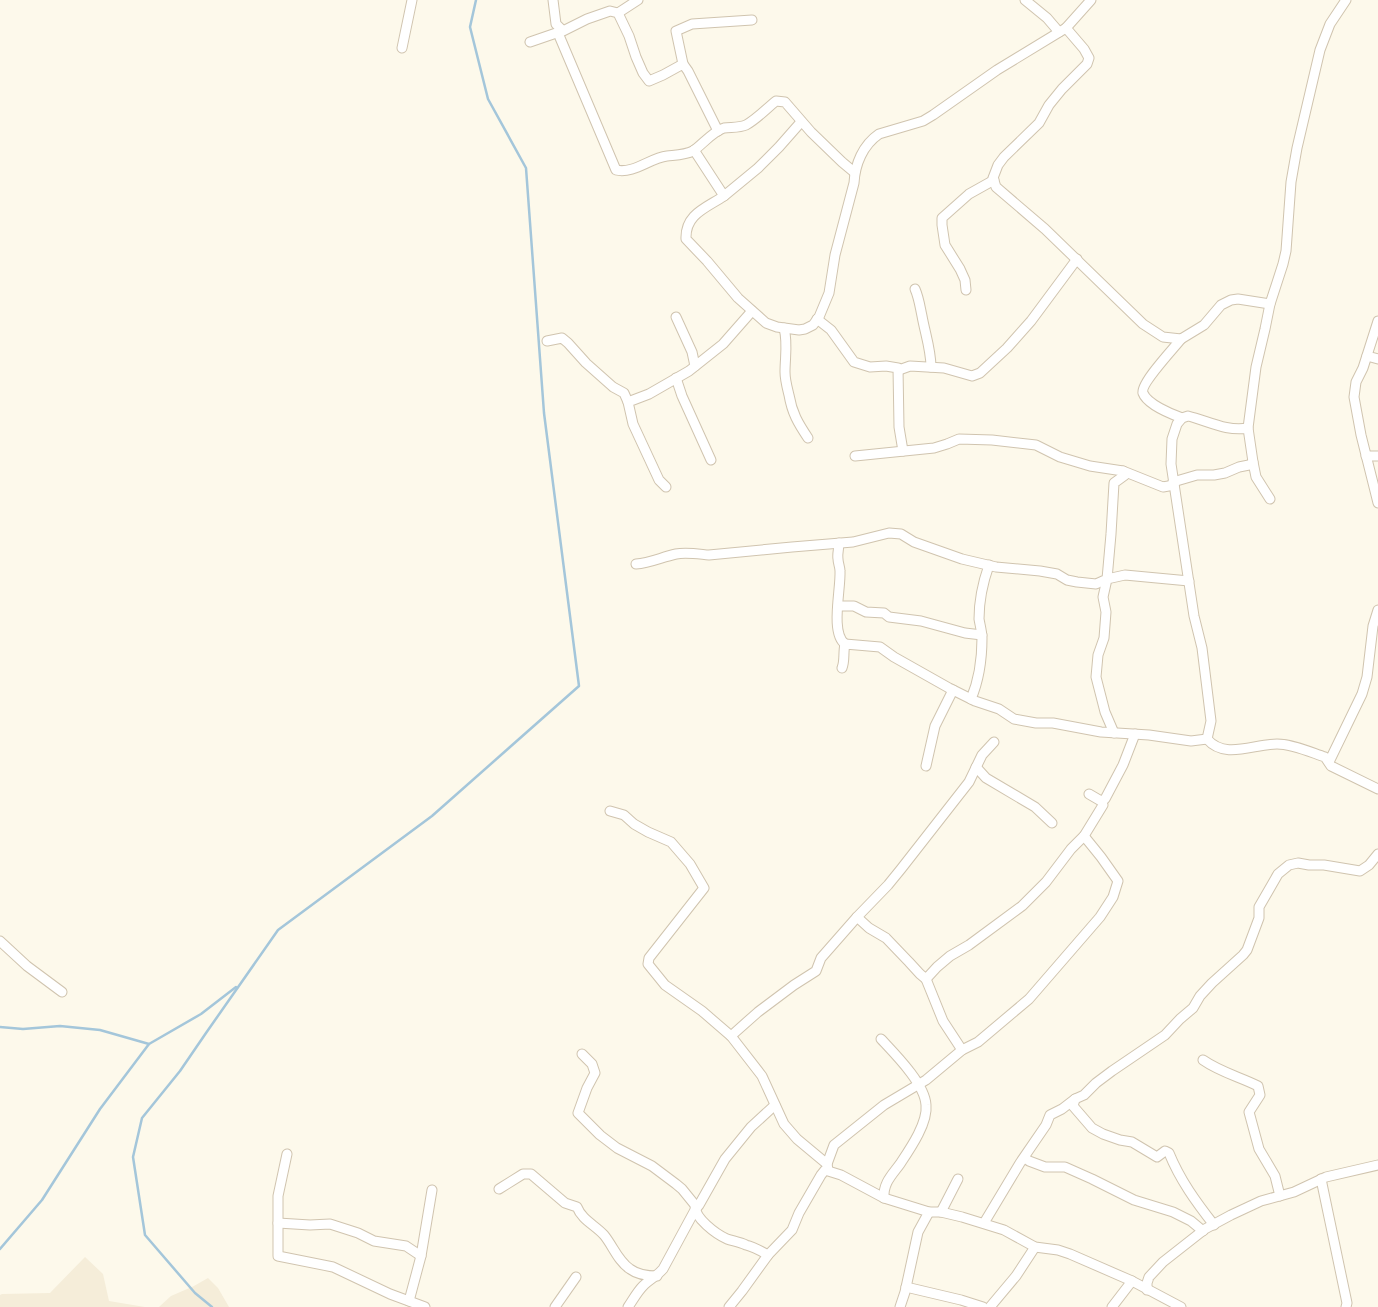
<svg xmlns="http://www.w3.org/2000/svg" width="1378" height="1307" font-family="Poppins,sans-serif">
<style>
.residential{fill:#f5edd9}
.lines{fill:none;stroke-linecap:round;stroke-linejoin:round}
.stream{stroke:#a4c6da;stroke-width:2.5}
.minor-casing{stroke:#d0c4af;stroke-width:11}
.minor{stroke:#fff;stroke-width:9}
</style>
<rect width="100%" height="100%" fill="#fdf9eb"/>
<g class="residential">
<path d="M85 1257 103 1274 109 1301 145 1307H0V1295L2 1294 50 1293Z"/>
<path d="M208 1278 218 1288 229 1307H159L171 1296 194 1286Z"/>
</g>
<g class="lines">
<g class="stream">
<path d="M0 1027 23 1029 60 1026 100 1030 149 1044"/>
<path d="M0 1249 42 1200 100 1109 149 1044 201 1014 236 987"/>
<path d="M212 1307 195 1293 145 1235 133 1157 142 1118 180 1071 206 1033 278 930 432 816 579 686 544 413 526 168 488 99 470 27 476 0"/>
</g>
<g class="minor-casing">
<g id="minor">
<path d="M553 0 556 24 563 31 587 19 610 11 618 13 629 36 636 57 643 73 649 81 663 75 683 64 688 71 718 131"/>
<path d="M1025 0 1047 18 1059 32"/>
<path d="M618 13 638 0"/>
<path d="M1066 28 1084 49 1089 58 1087 64 1062 89 1049 105 1039 123 1004 157 998 165 993 178 996 187 1045 229 1143 324 1163 337 1181 339 1204 325 1221 305 1231 300 1238 299 1270 304"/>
<path d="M558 33 616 170C634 174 650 158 667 156 676 155 685 155 693 151 702 145 713 131 724 128 731 127 739 128 746 125 757 119 766 109 776 101L785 102 811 132 842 162 854 172"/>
<path d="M530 42 562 31"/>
<path d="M402 48 412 0"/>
<path d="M683 64 676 31 692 24 752 20"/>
<path d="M694 150 724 196C706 208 685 214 686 239L707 261 738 298 766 323 777 327 799 330 805 329 813 325 819 317 829 293 835 255 854 183C855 164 863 145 879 134L923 121 933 115 997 70 1066 28 1091 0"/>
<path d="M724 196 758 168 779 147 801 122"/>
<path d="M915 289C919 298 920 307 922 316 925 333 931 350 931 367"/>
<path d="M966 290 965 280 960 269 945 245 942 225V218L969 194 994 180"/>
<path d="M676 317 692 352 695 366"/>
<path d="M817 319 831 330 854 362 870 367 886 366 898 368 899 427 903 451"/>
<path d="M1378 321 1363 368 1356 382 1354 397 1361 435 1378 503"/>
<path d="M784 328C788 343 785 357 785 372 785 380 787 387 789 395 792 413 798 423 808 438"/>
<path d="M1181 339C1174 348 1140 384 1143 393 1147 404 1171 414 1182 418"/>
<path d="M547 341 562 338 568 343 586 363 613 387 624 393 628 402"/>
<path d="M1367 356 1378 359"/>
<path d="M899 370 910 366 944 368 972 376 980 373 1007 348 1031 321 1077 259"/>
<path d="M676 378 682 396 711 460"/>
<path d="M1248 428C1227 432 1208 421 1188 416L1182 418 1177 424 1172 439 1171 464 1194 616 1202 648 1211 721 1207 739C1225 760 1253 744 1277 744 1292 744 1310 752 1325 757L1331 766 1378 789"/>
<path d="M855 456 934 448 947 444 959 439 992 440 1036 445 1060 457 1090 466 1123 471 1163 487 1174 485"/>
<path d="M1366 456H1378"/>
<path d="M1253 462 1256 477 1270 499"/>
<path d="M1173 482 1197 475H1214L1225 473 1239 467 1249 465 1253 462 1248 428 1256 367 1265 329 1270 304 1283 264 1286 251 1291 182 1297 148 1320 50 1330 24 1346 0"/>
<path d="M666 487 659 480 633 424 628 402 649 394 689 371 723 344 752 311"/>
<path d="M839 543C839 549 837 554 838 559 838 563 840 567 840 571 841 589 830 633 845 644"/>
<path d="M636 564C650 563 662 557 676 554 686 552 698 554 709 555L792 547 853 542 889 533 901 534 914 542 962 559 996 567 1040 571 1057 574 1067 580 1077 582 1096 584 1107 579 1111 534 1114 483 1125 475 1123 471"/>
<path d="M838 606H854L866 612 884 613 889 617 921 621 965 633 982 635"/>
<path d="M842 668C845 661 843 652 845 644L880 647 894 657 949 688 975 701 999 709 1014 719 1036 723H1053L1101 732 1149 735 1191 741 1207 739"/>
<path d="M971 699C979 680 982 659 982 638 982 632 980 625 979 619 979 600 983 582 989 565"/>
<path d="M1114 733 1105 712 1096 677 1098 655 1104 638 1106 612 1103 597 1107 579 1125 575 1189 581"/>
<path d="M994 742 982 755 969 782 901 869 888 885 857 917 869 928 886 938 909 962 920 974 926 979 937 967 950 956 969 945 1022 906 1046 882 1071 849 1084 836 1103 805"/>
<path d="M1329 762 1362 694 1367 677 1373 626 1378 610"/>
<path d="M926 766 935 726 953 690"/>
<path d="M976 767 986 778 1035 807 1052 823"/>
<path d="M1089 794 1101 801 1105 799 1123 765 1135 734"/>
<path d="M610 811 624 815 634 824 648 832 671 842 690 864 704 888 649 958 648 964 665 985 702 1011 731 1036 762 1076 784 1124 797 1139 827 1164 828 1170"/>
<path d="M0 941 27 966 62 992"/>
<path d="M926 979 943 1021 962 1050"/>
<path d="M731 1036 758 1012 794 985 816 971 821 958 857 917"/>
<path d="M881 1039C895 1054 925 1084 926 1105 928 1123 910 1149 900 1164 892 1175 883 1183 884 1198"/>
<path d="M582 1054 592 1064 595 1073 587 1088 578 1113 600 1135 617 1148 652 1166 676 1184 682 1189 695 1205C694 1218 716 1234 727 1239 733 1241 740 1242 746 1245 754 1247 761 1251 768 1255"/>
<path d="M1203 1060C1220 1072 1240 1077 1258 1086L1260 1095 1249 1112 1259 1149 1275 1176 1280 1196"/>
<path d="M1075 1099 1073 1106 1092 1128 1103 1134 1120 1140 1132 1142 1157 1157 1165 1151 1169 1153C1180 1180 1196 1202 1214 1225"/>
<path d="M287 1154 278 1196V1256L333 1267 390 1294 425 1307"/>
<path d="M1025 1158 1029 1161 1045 1167H1065L1092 1179 1134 1200 1173 1212 1191 1221 1203 1231"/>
<path d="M827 1164 834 1145 884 1105 926 1080 962 1050 978 1042 1029 999 1100 917 1113 897 1118 881 1101 857 1084 836"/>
<path d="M1321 1179 1347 1303 1346 1307"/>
<path d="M499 1189 523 1174H531L565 1203 577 1207C582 1220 595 1225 604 1235 613 1246 618 1261 630 1269 638 1275 648 1276 657 1276"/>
<path d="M941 1212 958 1179"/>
<path d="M278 1223 310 1225 330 1224 358 1233 374 1241 406 1246 421 1256"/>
<path d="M984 1223 1020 1163 1046 1125 1050 1115 1062 1109 1075 1099 1084 1095 1096 1083 1112 1071 1165 1035 1180 1019 1193 1008 1200 996 1212 983 1243 955 1247 950 1259 918V907L1278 874 1289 865 1298 863 1309 865H1324L1360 871 1369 865 1378 854"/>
<path d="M906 1287 961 1300 983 1307"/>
<path d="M1147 1290V1283L1149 1277 1163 1262 1205 1229 1231 1215 1261 1201 1294 1192 1326 1177 1378 1165"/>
<path d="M409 1301 421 1256 432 1190"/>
<path d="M555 1307 576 1277"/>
<path d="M628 1307C633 1300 637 1292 643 1286 650 1279 657 1276 663 1269L695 1210 699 1205 725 1159 751 1127 775 1105"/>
<path d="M729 1307 742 1291 768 1255 792 1230 799 1213 821 1175 825 1170 841 1175 884 1198 929 1212H941L962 1217 1004 1230 1035 1247 1058 1250 1070 1254 1132 1281 1181 1307"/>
<path d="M900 1307 905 1292 918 1232 929 1212"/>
<path d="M990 1307 1016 1276 1035 1247"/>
<path d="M1112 1307 1132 1281"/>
</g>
</g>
<use href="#minor" class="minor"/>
</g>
</svg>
